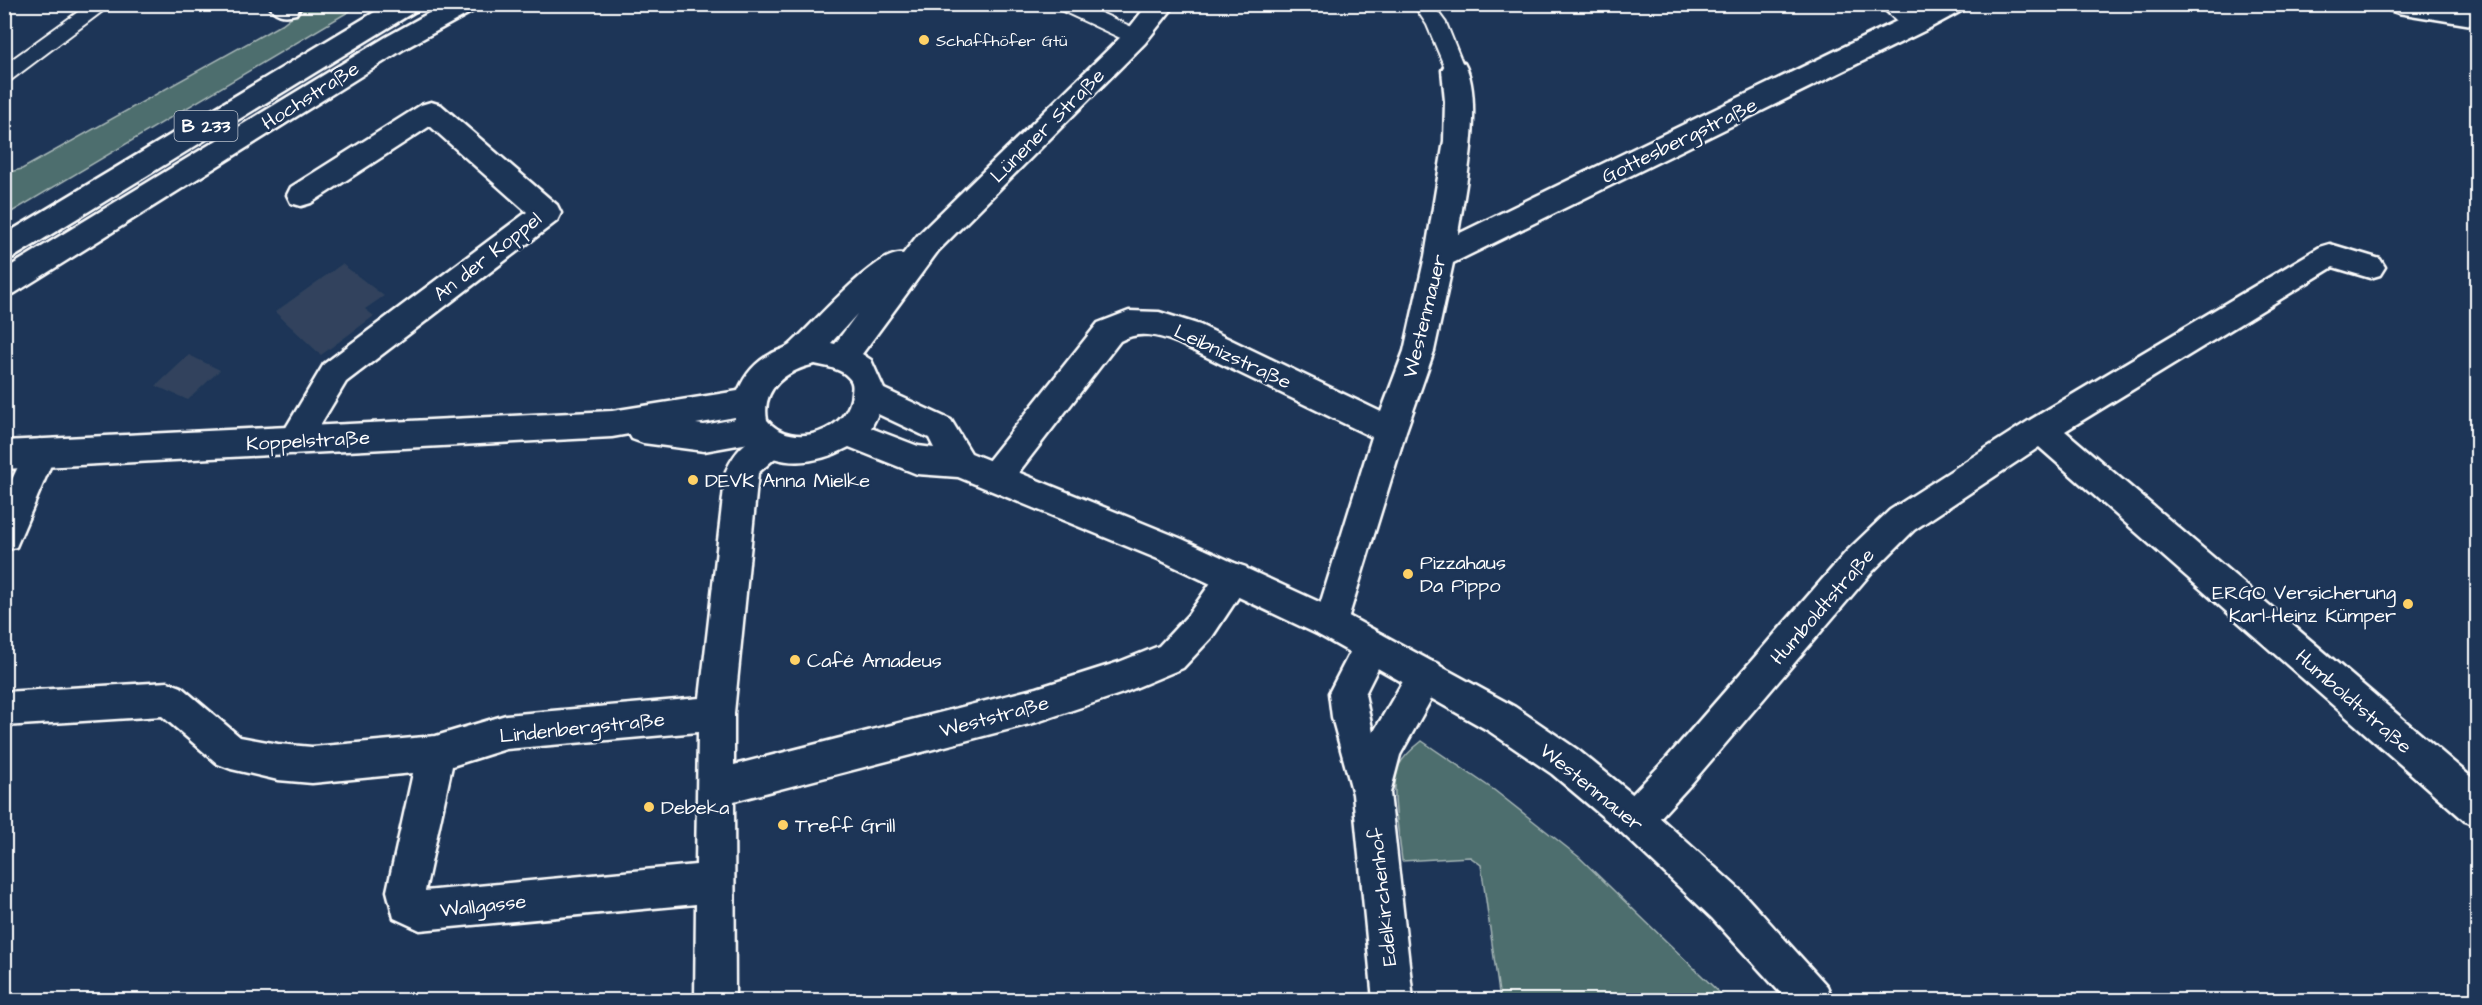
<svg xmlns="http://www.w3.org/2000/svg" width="2482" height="1005" font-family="'Architects Daughter',sans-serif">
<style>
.built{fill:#30435d}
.green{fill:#4e6e6e;stroke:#a6b6b6;stroke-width:1.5}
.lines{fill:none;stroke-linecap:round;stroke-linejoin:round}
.service-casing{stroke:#fff;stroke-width:4}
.minor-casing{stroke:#fff;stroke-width:5}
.tertiary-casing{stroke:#fff;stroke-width:5}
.primary-casing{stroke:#fff;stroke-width:5}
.service{fill:#1d3557;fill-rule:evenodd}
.minor{fill:#1d3557;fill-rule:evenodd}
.tertiary{fill:#1d3557;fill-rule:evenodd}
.primary{fill:#1d3557;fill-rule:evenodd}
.poi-dot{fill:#ffd166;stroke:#1d3557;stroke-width:2}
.labels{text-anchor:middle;stroke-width:5;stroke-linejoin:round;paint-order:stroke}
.far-poi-label{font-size:16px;fill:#fff;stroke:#1d3557;text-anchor:start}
.shield{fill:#1d3557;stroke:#bbc2cd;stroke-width:1.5}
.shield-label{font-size:18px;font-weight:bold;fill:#fff}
.street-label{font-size:20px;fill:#fff;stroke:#1d3557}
.poi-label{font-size:20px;fill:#fff;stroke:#1d3557;text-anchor:start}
</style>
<rect width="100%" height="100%" fill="#1d3557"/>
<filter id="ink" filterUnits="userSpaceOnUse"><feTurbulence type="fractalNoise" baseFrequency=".0167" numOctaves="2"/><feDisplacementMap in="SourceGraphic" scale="12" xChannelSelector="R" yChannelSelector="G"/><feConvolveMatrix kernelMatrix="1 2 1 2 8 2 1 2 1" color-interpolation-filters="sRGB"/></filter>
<g filter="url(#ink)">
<g class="built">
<path d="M342 264 384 296 365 309 374 316 321 355 275 312Z"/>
<path d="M189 355 220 370 188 400 156 386Z"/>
</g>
<g class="green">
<path d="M307 5H360L5 216V173L22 169 282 24Z"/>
<path d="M1422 741 1494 790 1579 857 1727 1000H1500L1481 865 1470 857 1402 861C1400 838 1389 785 1399 765 1405 755 1413 748 1422 741Z"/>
</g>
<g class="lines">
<g class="service-casing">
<g id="service">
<path d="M89 4H112L11 80 4 82V65Z"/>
<path d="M1054 4H1081L1143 32 1146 37 1143 42 1136 44 1129 42 1056 8Z"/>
<path d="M1413 4H1432L1446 23 1465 70 1462 75 1455 77 1448 75 1427 25Z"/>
</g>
</g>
<g class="minor-casing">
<g id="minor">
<path d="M268 4H298L300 8 296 14C284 17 275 16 268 4Z"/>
<path d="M1879 4H1910L1918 11 1931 4H1967L1963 10 1926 30 1453 263 1434 351 1406 431 1343 635 1331 640 1319 635 1314 624 1372 437 1178 343C1158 335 1139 330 1120 341L1008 486 996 490 984 486 980 476 984 466 1098 323 1129 311 1159 312 1200 325 1381 412 1404 351 1425 256 1444 141 1445 101 1442 70 1446 63 1455 61 1464 63C1485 99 1464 193 1458 234L1897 21Z"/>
<path d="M2385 4H2455L2478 8V26L2398 13 2389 10Z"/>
<path d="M431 102 441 105 557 205 561 213 557 221 346 382 305 450 294 454 283 450 278 441 324 364 527 212 430 126 311 203 301 206 291 203 287 195 291 187 421 105Z"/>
<path d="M2330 244 2380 259 2385 267 2380 275 2370 278 2333 267 2065 431 2478 783V826L2465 821 2039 447 1914 530 1871 573 1691 784 1647 832 1634 837 1621 832 1615 819 1621 806 1665 760 1847 551 1890 510 2030 420 2320 247Z"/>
<path d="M771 430 782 434 787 443 782 452 758 473 734 713V765L1037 688 1119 662 1159 646 1188 615 1222 567 1234 563 1246 567 1251 578 1212 637 1183 668 1123 693 1037 722 734 801 735 1000H695L696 904 420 930 394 918 387 891 413 773 312 783 278 780 231 769 218 764 162 716 4 726V692L168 682 181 687 240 737 278 744 312 747 436 736 506 715 700 698 726 471C736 449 748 438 771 430ZM698 732 696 865 425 891 452 766 506 749Z"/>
<path d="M40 439 51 443 56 453 16 547 4 551V497L29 443Z"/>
<path d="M1371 630 1383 635 1389 646 1365 694 1373 733 1413 664 1426 660 1439 664 1444 676 1400 755 1390 793 1413 1000H1373L1353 794 1332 717 1329 693 1359 635Z"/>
</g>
</g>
<g class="tertiary-casing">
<path id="tertiary" d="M1148 4H1176L1145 43 938 251 862 354 871 360 884 389 951 420 971 453 1182 539 1343 613 1515 707 1578 750 1647 806 1740 890 1827 986 1833 1000H1787L1712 918 1621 832 1552 774 1489 731 1319 635 1158 559 958 477 917 474 849 447C817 464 777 470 749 443L704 451 643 443 632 439 629 434 612 437 4 469V441L612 411 738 391C745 375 755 362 771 354 777 350 786 349 791 344 812 326 876 249 903 254L918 235 1127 31ZM857 314 835 344 831 343ZM815 364C827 367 841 368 849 378 853 382 853 387 852 392 851 431 792 451 767 420 761 388 787 370 815 364ZM878 414 929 438 934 448 918 446 871 428ZM735 417V419L704 425 696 424Z"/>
</g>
<g class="primary-casing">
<g id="primary">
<path d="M388 4H421L417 10 14 257 4 260V235Z"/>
<path d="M445 4H479L475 10 404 49 15 293 4 296V270L386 37Z"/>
</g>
</g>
<use href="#service" class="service"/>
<use href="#minor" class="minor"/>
<use href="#tertiary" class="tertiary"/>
<use href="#primary" class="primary"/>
</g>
</g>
<g class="poi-dot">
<circle cx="924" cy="40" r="6"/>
<circle cx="693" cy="480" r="6"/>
<circle cx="1408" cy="574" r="6"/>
<circle cx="2408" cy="604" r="6"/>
<circle cx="795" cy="660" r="6"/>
<circle cx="649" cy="807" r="6"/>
<circle cx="783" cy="825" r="6"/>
</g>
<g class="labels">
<g class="far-poi-label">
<text x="936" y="46">Schaffhöfer Gtü</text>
</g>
<rect class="shield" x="174.5" y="111" width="63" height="30" rx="4.5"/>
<g class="shield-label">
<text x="206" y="132">B 233</text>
</g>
<g class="street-label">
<text transform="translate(310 95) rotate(-32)" y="7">Hochstraße</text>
<text transform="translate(1047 125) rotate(-45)" y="7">Lünener Straße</text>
<text transform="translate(1679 140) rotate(-26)" y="7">Gottesbergstraße</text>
<text transform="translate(487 256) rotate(-38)" y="7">An der Koppel</text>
<text transform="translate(1424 316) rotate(-76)" y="7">Westenmauer</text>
<text transform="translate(1233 356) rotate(25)" y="7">Leibnizstraße</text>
<text transform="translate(308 440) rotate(-3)" y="7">Koppelstraße</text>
<text transform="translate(1822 606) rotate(-49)" y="7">Humboldtstraße</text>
<text transform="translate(2354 701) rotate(41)" y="7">Humboldtstraße</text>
<text transform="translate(994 716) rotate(-15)" y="7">Weststraße</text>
<text transform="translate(582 727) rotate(-6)" y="7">Lindenbergstraße</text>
<text transform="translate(1592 787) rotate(39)" y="7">Westenmauer</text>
<text transform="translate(1382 897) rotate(-96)" y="7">Edelkirchenhof</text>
<text transform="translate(483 905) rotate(-6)" y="7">Wallgasse</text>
</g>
<g class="poi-label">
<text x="705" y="487">DEVK Anna Mielke</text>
<text x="1420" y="569">Pizzahaus<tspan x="1420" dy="23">Da Pippo</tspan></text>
<text x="2396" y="599" text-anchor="end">ERGO Versicherung<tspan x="2396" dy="23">Karl-Heinz Kümper</tspan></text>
<text x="807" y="667">Café Amadeus</text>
<text x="661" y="814">Debeka</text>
<text x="795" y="832">Treff Grill</text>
</g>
</g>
<rect width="2482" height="1005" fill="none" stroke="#1d3557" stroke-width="24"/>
<rect x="12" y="12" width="2458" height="981" fill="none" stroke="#fff" stroke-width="2" filter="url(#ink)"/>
</svg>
